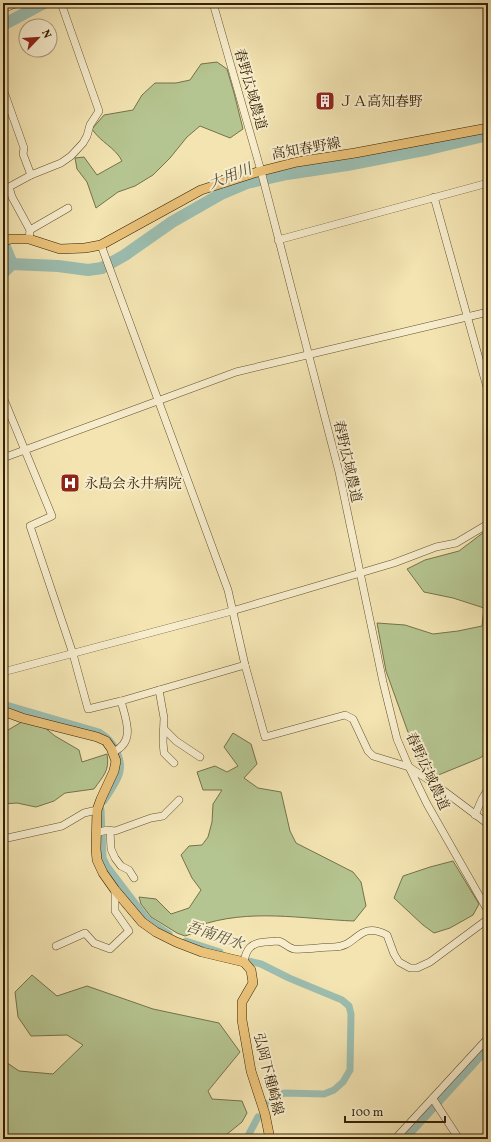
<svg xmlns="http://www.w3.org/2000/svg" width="491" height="1142" font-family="Vollkorn,'Noto Serif JP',serif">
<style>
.green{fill:#b5c591;stroke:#75724a}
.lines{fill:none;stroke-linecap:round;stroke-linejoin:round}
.canal{stroke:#9cbeb1;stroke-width:7}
.river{stroke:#9cbeb1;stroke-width:12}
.minor-casing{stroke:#64502e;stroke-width:8}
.major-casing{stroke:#351f02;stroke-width:10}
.minor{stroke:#f7edcd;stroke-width:7}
.major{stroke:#eac279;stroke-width:9}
.labels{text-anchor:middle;stroke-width:4;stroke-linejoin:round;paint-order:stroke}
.street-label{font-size:14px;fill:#351f02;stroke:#f7edcd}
.poi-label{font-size:14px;fill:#351f02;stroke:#f7edcd;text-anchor:start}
.water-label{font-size:15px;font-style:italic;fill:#544f37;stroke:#f7edcd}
</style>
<rect width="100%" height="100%" fill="#f3e4b2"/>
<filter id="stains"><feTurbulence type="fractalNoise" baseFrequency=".005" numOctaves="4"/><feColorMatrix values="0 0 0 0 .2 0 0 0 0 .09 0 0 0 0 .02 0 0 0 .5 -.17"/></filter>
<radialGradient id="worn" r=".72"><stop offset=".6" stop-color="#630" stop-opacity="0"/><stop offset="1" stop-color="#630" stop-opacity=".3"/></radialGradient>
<g class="green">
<path d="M217 62 227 69 234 93 243 129 230 138 200 126 187 137 170 158 153 175 135 186 118 192 96 208 87 182 77 169 75 158 84 157 97 175 122 161C115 147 101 143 92 129L104 115 133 110 142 95 155 83H176L190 80 201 64Z"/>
<path d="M488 529V752L480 758 436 776 418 760 386 671 377 623 405 625 433 634 458 631 482 626 484 608 453 598 424 592 407 569 425 560 459 551Z"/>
<path d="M25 720 44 727 55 736 79 750 82 762 107 754C110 771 103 776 94 789L65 793 54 801 36 807 17 803 3 804V733Z"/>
<path d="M233 733 251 744 257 764 244 778 258 788 281 792 290 831 296 843 353 872 361 882 366 906 354 921C302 919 249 908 198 926L194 933 185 936 177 933 151 917 141 904 139 897 156 899 171 914 189 908 201 890 192 878 181 855 189 846 202 845 208 837 212 822 213 804 222 790H203L197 772 215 766 227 772 238 766 224 747Z"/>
<path d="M453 861 479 904 473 915 450 928 434 933 423 925 394 898 403 876 430 867Z"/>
<path d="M32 975 57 996 87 986 153 1009 219 1023 240 1052 208 1091 212 1099 242 1101 247 1113 242 1122 221 1139H3V1060L19 1071 53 1074 83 1045 67 1035 31 1036 18 1017 15 992Z"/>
</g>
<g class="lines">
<g class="canal">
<path d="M3 704 99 732C107 737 111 741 116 750 127 771 116 782 104 801"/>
<path d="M101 810 103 858 107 866 148 920 169 934"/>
<path d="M186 941 220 952"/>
<path d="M241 959 261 964 289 978 342 1000 349 1006 351 1014 350 1070 343 1082 334 1090 324 1094 284 1093 275 1097 266 1105"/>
<path d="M250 1139 249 1134 258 1117"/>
</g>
<g class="river">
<path d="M3 25 44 3"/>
<path d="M3 242 12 264"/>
<path d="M3 273 12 264 58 266 88 270 102 268 125 255 172 222 221 194 247 183 287 174 347 165 429 149 488 135"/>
<path d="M402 1139 488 1045"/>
</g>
<g class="minor-casing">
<g id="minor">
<path d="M213 3 261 171 339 472 383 682 397 739 409 767 427 804 488 911"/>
<path d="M3 9 17 3"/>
<path d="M3 89 24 148 23 154 31 175"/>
<path d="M434 197 488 391"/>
<path d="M30 230 68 208"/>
<path d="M29 239 30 230 12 197 9 187 31 175 61 163 71 156 83 143 87 136 90 125 99 111 61 3"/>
<path d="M278 240 488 183"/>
<path d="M101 245 228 590 245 665 265 737 345 715 353 719 368 751 373 756 409 767 432 782 488 824"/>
<path d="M3 397 52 516 30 526 73 654 88 709 121 701 245 665"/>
<path d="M3 458 236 372 488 312"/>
<path d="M3 672 232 611 310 588 394 563 436 547 456 543 488 524"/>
<path d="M159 690 164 718 163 742 164 753 174 763"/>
<path d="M164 729 176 741 200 757"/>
<path d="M113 752C136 742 126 720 121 701"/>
<path d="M475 815 482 799 488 789"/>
<path d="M110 831 111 849 115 858 121 866 129 870 134 878"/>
<path d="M96 833 107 830 115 831 151 818 163 816 179 800"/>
<path d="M3 839 62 826 84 813 97 810"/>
<path d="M56 946 85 933 94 943 110 949 129 931 115 911V890"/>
<path d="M244 962C246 949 251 943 265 942 269 942 274 941 278 941 284 942 288 948 294 949 307 950 321 947 334 947 358 947 358 920 387 935L394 954 399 962 410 968H417L430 962 488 919"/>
<path d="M433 1099 459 1139"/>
<path d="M395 1139 488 1038"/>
</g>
</g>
<g class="major-casing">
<g id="major">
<path d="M3 241 11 239H29L60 249 85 248 101 245 201 190 254 173 297 162 355 153 488 128"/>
<path d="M3 711 22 718 97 737 106 741 111 748 116 761 114 771 101 799 97 810 96 849 97 860 103 873 115 890 142 922 156 932 176 942 202 952 244 962 251 970 253 983 242 1002V1020L251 1071 265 1114 270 1139"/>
</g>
</g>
<use href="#minor" class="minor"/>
<use href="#major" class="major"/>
</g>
<defs>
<g id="building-square" transform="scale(1)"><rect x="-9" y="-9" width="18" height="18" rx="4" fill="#8f2418" stroke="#f7edcd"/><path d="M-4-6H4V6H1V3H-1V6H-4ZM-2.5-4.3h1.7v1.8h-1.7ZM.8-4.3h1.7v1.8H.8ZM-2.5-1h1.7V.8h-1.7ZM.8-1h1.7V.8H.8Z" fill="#fff"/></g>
<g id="hospital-square" transform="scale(1)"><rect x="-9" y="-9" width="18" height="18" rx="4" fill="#8f2418" stroke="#f7edcd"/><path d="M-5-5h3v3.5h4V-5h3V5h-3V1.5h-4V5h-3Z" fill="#fff"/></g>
</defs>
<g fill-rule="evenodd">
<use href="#building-square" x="325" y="101"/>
<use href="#hospital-square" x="70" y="483"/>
</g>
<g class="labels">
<g class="street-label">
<text transform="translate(251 89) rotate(74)" y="5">春野広域農道</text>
<text transform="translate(306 148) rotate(-10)" y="5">高知春野線</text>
<text transform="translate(348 461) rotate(77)" y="5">春野広域農道</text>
<text transform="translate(428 771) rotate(65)" y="5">春野広域農道</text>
<text transform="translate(269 1074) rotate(76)" y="5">弘岡下種崎線</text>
</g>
<g class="poi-label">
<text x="339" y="106">ＪＡ高知春野</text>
<text x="84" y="488">永島会永井病院</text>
</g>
<g class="water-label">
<text transform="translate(230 176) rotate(-21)" y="5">大用川</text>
<text transform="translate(215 935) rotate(19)" y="5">吾南用水</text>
</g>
</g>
<rect width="491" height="1142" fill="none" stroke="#f3e4b2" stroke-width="16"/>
<rect x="4" y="4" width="483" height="1134" fill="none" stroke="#351f02" stroke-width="2"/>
<rect x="8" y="8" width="475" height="1126" fill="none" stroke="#351f02"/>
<g transform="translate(38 38) rotate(65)"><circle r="19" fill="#f7edcd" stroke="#a99b7c"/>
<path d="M0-3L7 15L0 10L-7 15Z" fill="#8f2418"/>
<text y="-6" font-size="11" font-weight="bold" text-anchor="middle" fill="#351f02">N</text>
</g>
<path d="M345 1116v6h100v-6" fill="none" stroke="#351f02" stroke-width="2"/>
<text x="351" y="1116" font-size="12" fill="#351f02" stroke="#f7edcd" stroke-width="3" paint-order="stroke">100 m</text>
<rect width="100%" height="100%" filter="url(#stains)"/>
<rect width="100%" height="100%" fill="url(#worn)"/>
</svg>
